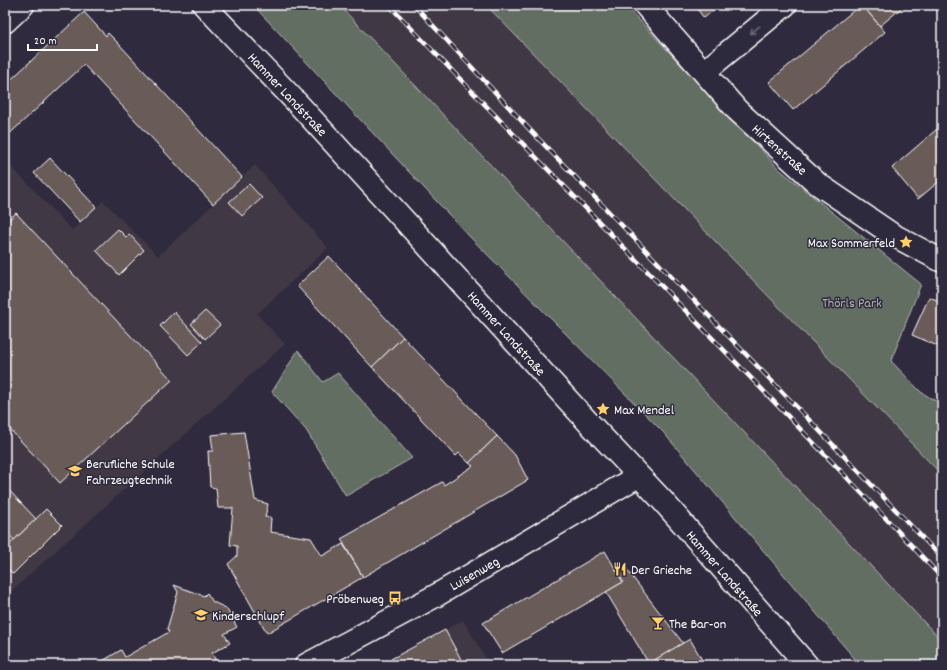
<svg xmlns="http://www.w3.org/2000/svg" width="947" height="670" font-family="Dekko,sans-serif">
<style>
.built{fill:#403945}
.green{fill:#646e62;stroke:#b2b6b0}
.building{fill:#695b58;stroke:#fff}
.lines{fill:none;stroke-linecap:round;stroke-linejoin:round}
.minor-casing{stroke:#fff;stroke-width:25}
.secondary-casing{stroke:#fff;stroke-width:25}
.minor{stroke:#2f2a3d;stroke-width:22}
.secondary{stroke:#2f2a3d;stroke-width:22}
.rail-casing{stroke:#fff;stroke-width:4.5}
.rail{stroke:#2f2a3d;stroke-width:3;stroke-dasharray:9;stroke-linecap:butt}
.oneway{stroke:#6d6a77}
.labels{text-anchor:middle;stroke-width:3;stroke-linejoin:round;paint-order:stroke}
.street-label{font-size:14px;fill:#fff;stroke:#2f2a3d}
.poi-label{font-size:14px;fill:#fff;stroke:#2f2a3d;text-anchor:start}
.park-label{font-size:14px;fill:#b2b6b0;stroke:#2f2a3d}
</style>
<rect width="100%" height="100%" fill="#2f2a3d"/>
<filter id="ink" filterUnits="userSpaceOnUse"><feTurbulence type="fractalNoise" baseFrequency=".025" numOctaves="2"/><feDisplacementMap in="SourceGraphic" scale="8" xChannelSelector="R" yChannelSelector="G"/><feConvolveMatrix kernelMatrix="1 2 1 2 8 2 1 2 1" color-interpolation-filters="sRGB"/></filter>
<g filter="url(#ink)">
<g class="built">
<path d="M339 5H486L942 475V641Z"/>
<path d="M5 160 72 230 103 201 158 256 255 165 328 248 257 314 285 344 5 597Z"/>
<path d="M463 620 490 665H394L391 659Z"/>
</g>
<g class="green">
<path d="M253 5H339L942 641V665H860L663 432 468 235Z"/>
<path d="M486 5H625L779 169 921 284 891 361 921 392 942 405V475Z"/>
<path d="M298 350 323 382 338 373 412 458 346 496 306 430 272 392Z"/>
</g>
<g class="building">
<path d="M694 5H720L704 18Z"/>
<path d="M860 5H862L885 32 793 110 769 82Z"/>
<path d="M862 5H905L880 26Z"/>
<path d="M84 12 106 36 108 33 118 43 242 177 213 204 84 65 5 138V85Z"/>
<path d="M937 129 942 134V179L918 199 892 168Z"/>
<path d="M50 158 96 207 80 222 34 173Z"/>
<path d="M249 184 262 198 242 216 229 202Z"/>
<path d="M16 213 172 380 60 483 5 424V223Z"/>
<path d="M118 229 126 237 129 234 144 250 119 275 96 250Z"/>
<path d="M329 256 403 337 372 367 297 286Z"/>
<path d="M929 297 942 302V348L912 335Z"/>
<path d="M205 311 220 325 205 339 191 324Z"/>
<path d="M174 312 202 342 188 355 160 326Z"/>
<path d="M403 337 497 436 469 463 459 453 456 456 372 367Z"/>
<path d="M244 432 255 500 268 504 265 517 271 518 270 532 311 538 322 556 343 544 363 577 267 633 228 564 237 556V546L230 545 233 508H218L216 488 210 487 208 451H213L211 435Z"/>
<path d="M497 436 515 455 528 480 363 577 341 539 442 482 444 485 473 466 469 463Z"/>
<path d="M5 486 36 519 14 540 5 530Z"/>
<path d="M46 509 62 525 13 574 5 566V549Z"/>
<path d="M605 551 623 582 502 653 483 623Z"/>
<path d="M624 566 683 643 649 664 606 592 623 582 617 571Z"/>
<path d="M174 585 204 596 207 593 213 602 226 608 237 627 224 634 230 643 212 653 216 661 209 665H96L121 650 125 657 169 632 167 629 178 592Z"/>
<path d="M445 630 463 663 460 665H394L391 659Z"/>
<path d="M690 639 705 665H646L683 643Z"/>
</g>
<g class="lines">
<g class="minor-casing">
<g id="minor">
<path d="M645 5 737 110 818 184 893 235 942 261"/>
<path d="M5 22 23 5"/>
<path d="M704 72 785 5"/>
<path d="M306 665 437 595 638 476"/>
</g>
</g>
<g class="secondary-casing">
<path id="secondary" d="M204 5 301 107 588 422 662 500 807 665"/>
</g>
<use href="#minor" class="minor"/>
<use href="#secondary" class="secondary"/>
<g class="rail-casing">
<g id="rail">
<path d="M389 5C572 197 761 384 942 578"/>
<path d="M414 5 531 131 942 558"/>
</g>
</g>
<use href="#rail" class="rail"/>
</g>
<defs><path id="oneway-shaft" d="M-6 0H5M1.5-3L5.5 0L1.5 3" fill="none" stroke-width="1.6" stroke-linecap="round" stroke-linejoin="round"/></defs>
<use class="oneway" href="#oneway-shaft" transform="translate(755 30) rotate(141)"/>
</g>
<defs>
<g id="sight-bare" transform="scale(1.08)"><path d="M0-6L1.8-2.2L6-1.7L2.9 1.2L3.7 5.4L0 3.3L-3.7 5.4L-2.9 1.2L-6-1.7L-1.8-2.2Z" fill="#ffd166" stroke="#2f2a3d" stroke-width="2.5" paint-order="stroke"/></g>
<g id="university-bare" transform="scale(1.08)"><path d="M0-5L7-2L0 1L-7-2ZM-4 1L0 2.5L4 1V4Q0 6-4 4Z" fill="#ffd166" stroke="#2f2a3d" stroke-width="2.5" paint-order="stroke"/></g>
<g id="restaurant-bare" transform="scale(1.08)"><path d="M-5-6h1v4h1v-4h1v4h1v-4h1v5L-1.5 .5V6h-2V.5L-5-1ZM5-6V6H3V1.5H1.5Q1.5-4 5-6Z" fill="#ffd166" stroke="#2f2a3d" stroke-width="2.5" paint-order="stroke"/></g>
<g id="bus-bare" transform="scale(1.08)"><path d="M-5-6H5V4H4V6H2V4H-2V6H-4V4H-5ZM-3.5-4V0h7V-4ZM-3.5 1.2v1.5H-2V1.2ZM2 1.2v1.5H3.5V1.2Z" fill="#ffd166" stroke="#2f2a3d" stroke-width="2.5" paint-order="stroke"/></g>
<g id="school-bare" transform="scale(1.08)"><path d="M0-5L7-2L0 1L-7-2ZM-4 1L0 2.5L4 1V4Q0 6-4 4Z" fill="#ffd166" stroke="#2f2a3d" stroke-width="2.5" paint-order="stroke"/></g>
<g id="bar-bare" transform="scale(1.08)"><path d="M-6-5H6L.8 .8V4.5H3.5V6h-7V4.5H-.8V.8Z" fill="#ffd166" stroke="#2f2a3d" stroke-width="2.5" paint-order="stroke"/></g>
</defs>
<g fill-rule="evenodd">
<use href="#sight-bare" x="906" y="242"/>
<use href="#sight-bare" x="603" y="409"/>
<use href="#university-bare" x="75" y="471"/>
<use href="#restaurant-bare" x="620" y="569"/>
<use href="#bus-bare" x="395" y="598"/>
<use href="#school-bare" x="201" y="615"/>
<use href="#bar-bare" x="658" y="623"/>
</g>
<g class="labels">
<g class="street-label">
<text transform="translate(288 94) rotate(47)" y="5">Hammer Landstraße</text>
<text transform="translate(780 149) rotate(42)" y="5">Hirtenstraße</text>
<text transform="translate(507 333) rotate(48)" y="5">Hammer Landstraße</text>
<text transform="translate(474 573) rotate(-30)" y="5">Luisenweg</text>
<text transform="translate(725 573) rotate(49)" y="5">Hammer Landstraße</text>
</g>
<g class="poi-label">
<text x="895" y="247" text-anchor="end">Max Sommerfeld</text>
<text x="614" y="414">Max Mendel</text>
<text x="86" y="468">Berufliche Schule<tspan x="86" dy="16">Fahrzeugtechnik</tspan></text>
<text x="631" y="574">Der Grieche</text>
<text x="384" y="603" text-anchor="end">Pröbenweg</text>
<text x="212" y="620">Kinderschlupf</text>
<text x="669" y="628">The Bar-on</text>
</g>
<g class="park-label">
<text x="852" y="307">Thörls Park</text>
</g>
</g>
<rect width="947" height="670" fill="none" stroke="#2f2a3d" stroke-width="20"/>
<rect x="10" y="10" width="927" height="650" fill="none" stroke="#fff" stroke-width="1.5" filter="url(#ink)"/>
<path d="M28 44v6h69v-6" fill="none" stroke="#ffffff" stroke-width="2"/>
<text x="34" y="44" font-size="12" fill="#ffffff" stroke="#2f2a3d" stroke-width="3" paint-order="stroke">20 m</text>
</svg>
